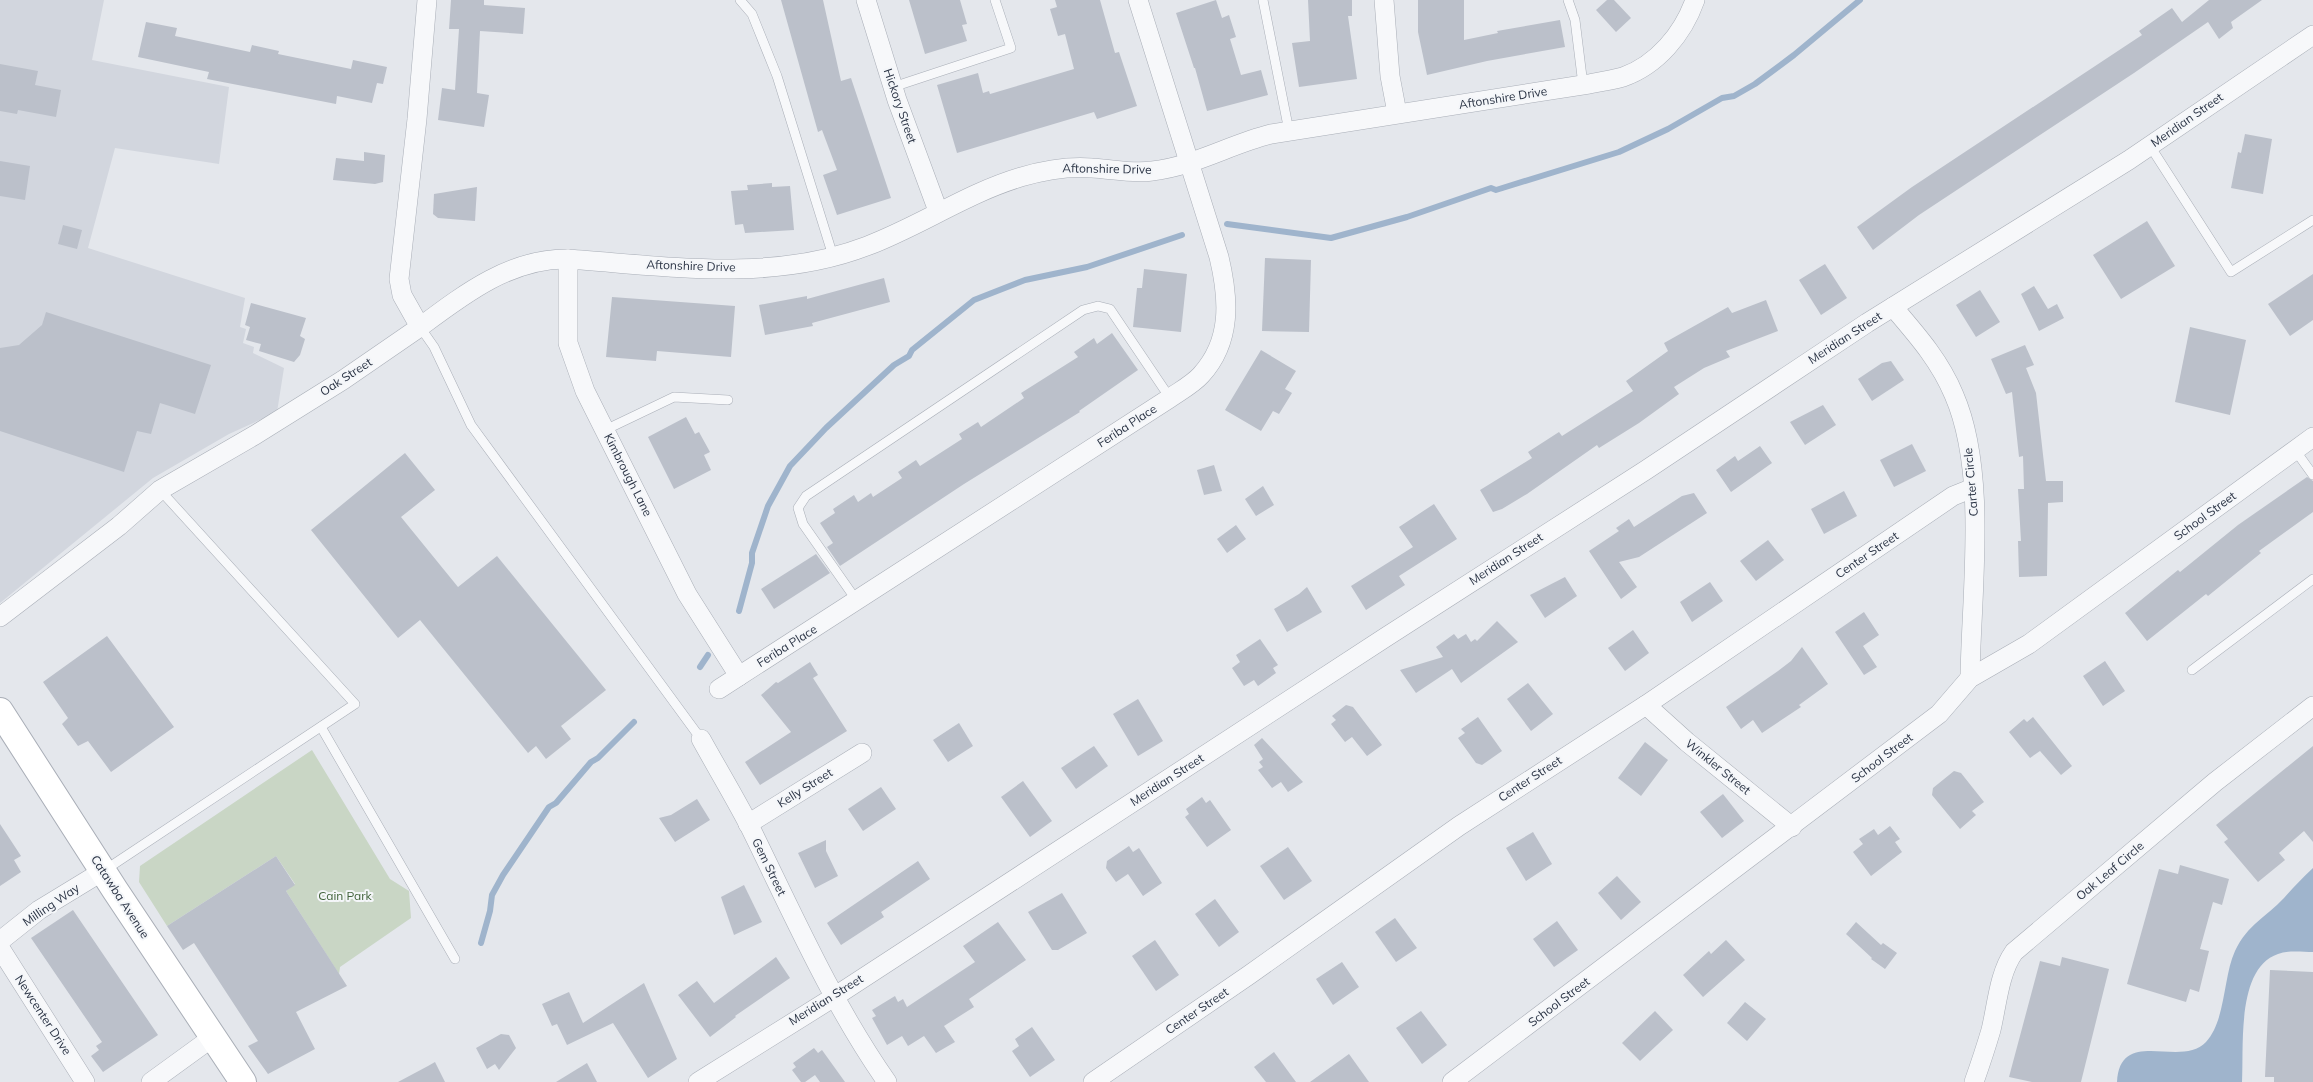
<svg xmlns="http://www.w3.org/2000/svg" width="2313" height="1082" font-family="Mulish,sans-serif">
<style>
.built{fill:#d2d6de}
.green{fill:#c9d6c5}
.water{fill:#9fb4cc}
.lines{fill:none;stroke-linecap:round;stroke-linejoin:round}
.stream{stroke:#9fb4cc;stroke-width:6}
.building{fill:#bbc0ca}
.lane-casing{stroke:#a9aeb7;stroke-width:10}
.street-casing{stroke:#a9aeb7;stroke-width:20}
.secondary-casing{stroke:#a9aeb7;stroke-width:28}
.lane{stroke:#f7f8fa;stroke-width:9}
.street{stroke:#f7f8fa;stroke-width:19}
.secondary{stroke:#fff;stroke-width:26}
.labels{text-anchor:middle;stroke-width:4;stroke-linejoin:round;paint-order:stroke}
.street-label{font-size:12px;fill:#2b3445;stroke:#f4f6f9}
.park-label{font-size:12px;fill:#3f6138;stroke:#f4f6f9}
</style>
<rect width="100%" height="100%" fill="#e4e7ec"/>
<path class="built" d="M0 0H104L92 60 229 87 219 164 115 148 88 248 245 298 240 327 246 329 243 343 254 347 253 353 284 368 277 412 229 434 153 478 0 603Z"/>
<path class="green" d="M312 750 390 879 409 891 411 918 340 967 339 974 286 891 295 884 276 856 167 926 139 882 140 866Z"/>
<path class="water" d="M2313 868V952C2302 952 2289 950 2278 954 2236 968 2244 1047 2242 1082H2117C2120 1026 2181 1069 2206 1042 2226 1020 2223 977 2235 951 2248 924 2265 918 2284 898 2293 888 2302 878 2313 868Z"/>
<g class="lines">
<g class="stream">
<path d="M1227 224 1331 238 1407 217 1491 188 1496 190 1619 152 1668 129 1722 98 1734 96 1755 84 1794 55 1860 0"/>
<path d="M739 611 752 563V553L768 506 790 466 826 428 894 365 909 356 912 350 974 300 1025 280 1087 267 1182 235"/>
<path d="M700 667 708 655"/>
<path d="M481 943 490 911 492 895 503 875 549 807 556 803 591 762 598 758 634 722"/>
</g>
</g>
<g class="building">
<path d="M451 0H484V5L525 8 523 34 480 31 477 93 489 95 484 127 438 120 442 88 455 90 459 29H449Z"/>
<path d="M781 0H823L841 81 851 78 891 198 837 215 823 175 837 170 822 130 818 132Z"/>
<path d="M909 0H960L967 24 962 25 967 41 925 54Z"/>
<path d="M1055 0H1100L1115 53 1119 52 1137 106 1097 119 1094 112 957 153 937 85 978 73 983 93 989 91 990 94 1074 69 1065 34 1058 36 1050 9 1057 7Z"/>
<path d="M1216 0 1222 18 1229 15 1236 37 1230 39 1241 75 1261 70 1268 95 1207 111 1195 68H1194L1176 13Z"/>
<path d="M1308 0H1352V16H1348L1357 79 1299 87 1292 43 1310 41Z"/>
<path d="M1418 0H1464V40L1498 33 1497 31 1560 20 1565 47 1487 61 1427 75 1418 32Z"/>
<path d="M1607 0H1614L1631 18 1616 32 1596 10Z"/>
<path d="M2209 0H2262L2231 22 2233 28 2219 39 2208 22 2134 73 1919 215 1873 250 1857 227 1912 187 2142 35 2139 31 2172 8 2182 22Z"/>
<path d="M146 22 177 28 175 36 250 52 252 45 279 51 278 54 351 69 353 60 387 67 383 84 377 83 372 103 337 96 336 104 207 79 209 72 138 57Z"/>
<path d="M0 64 38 71 35 85 61 90 56 117 18 110 17 114 0 111Z"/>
<path d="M2245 134 2272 139 2263 194 2231 188 2238 152 2241 153Z"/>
<path d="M364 152 385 155 383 182 375 184 333 180 336 158 364 161Z"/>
<path d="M0 161 30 166 25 200 0 196Z"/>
<path d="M772 183V187L790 186 794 230 745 233 743 224 735 225 731 191 748 190 747 185Z"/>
<path d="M477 187 475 221 438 218 433 214 434 194Z"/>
<path d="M2147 221 2175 266 2121 299 2093 255Z"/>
<path d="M63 225 82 230 77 249 58 244Z"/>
<path d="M1265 258 1311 260 1309 332 1262 331Z"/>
<path d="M1825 264 1847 298 1821 315 1799 280Z"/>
<path d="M1144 269 1187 274 1181 332 1133 327 1137 288H1142Z"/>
<path d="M2313 274V320L2290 336 2268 304Z"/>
<path d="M884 278 890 302 812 323 813 326 765 335 759 305 807 296V299Z"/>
<path d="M2034 286 2048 309 2057 304 2064 318 2039 331 2021 294Z"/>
<path d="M1980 290 2000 322 1976 337 1956 305Z"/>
<path d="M612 297 735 306 731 357 657 351 656 361 606 357Z"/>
<path d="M1766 300 1778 331 1726 351 1730 357 1704 368 1674 387 1679 394 1639 423 1599 448 1597 445 1527 494 1502 509 1493 512 1480 490 1532 458 1528 452 1559 432 1562 436 1633 391 1626 381 1668 351 1664 343 1728 307 1732 313Z"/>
<path d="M251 303 306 318 300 336 305 339 300 355 294 362 259 351 261 344 246 340 250 327 245 325Z"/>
<path d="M46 312 211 365 195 414 160 403 151 434 137 431 124 472 0 431V348L19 345 42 325Z"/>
<path d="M2190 327 2246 340 2230 415 2175 402Z"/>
<path d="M1112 333 1138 370 1079 411 1080 412 964 484 840 566 827 547 833 543 820 523 835 513 833 509 854 495 858 502 871 493 873 497 902 478 898 472 916 460 920 466 962 439 959 434 978 422 981 427 1024 398 1021 393 1078 357 1074 352 1094 338 1097 344Z"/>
<path d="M2025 345 2034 365 2026 368 2036 393 2046 481H2063V502L2048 503 2047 576 2019 577 2018 541H2021L2018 489H2024L2023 456 2019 457 2012 392 2006 394 1991 359Z"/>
<path d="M1261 350 1296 371 1285 389 1292 393 1279 414 1273 411 1261 431 1225 410Z"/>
<path d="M1891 361 1904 380 1872 401 1858 379 1882 363Z"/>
<path d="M1823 405 1836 425 1805 445 1790 422Z"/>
<path d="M686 417 695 434 699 432 710 452 704 455 711 470 674 489 648 437Z"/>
<path d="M1912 444 1926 471 1894 487 1880 460Z"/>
<path d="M1760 446 1772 463 1731 492 1716 470 1735 456 1738 461Z"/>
<path d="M405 453 435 490 401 517 458 587 497 556 606 690 561 726 571 739 546 759 536 746 528 753 420 620 398 638 311 530Z"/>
<path d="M1214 465 1222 491 1204 495 1197 470Z"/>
<path d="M2307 477 2313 481V512L2259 551 2261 553 2208 596 2206 594 2147 641 2125 613 2178 570 2180 572 2238 525Z"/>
<path d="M1263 486 1274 505 1256 516 1245 499Z"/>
<path d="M1844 491 1857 516 1824 534 1811 509Z"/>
<path d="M1694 493 1707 513 1639 557 1619 562 1637 587 1621 599 1589 551 1619 531 1616 528 1629 519 1634 527 1682 496Z"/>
<path d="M1434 504 1457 539 1399 576 1405 585 1366 610 1351 586 1413 547 1399 527Z"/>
<path d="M1236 525 1246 539 1227 553 1217 539Z"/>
<path d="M1768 540 1784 560 1756 581 1740 561Z"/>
<path d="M816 554 830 573 774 609 761 589Z"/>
<path d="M1565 577 1577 596 1545 618 1530 595Z"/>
<path d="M1710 582 1723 601 1692 622 1680 602Z"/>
<path d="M1307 587 1322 612 1287 632 1274 609 1299 594Z"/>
<path d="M1864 612 1879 635 1863 646 1877 667 1864 675 1835 632Z"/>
<path d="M1497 621 1518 642 1461 683 1452 669 1416 693 1400 670 1443 657 1436 647 1454 634 1458 639 1466 634 1471 642 1475 639 1477 641Z"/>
<path d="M1633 630 1649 653 1625 671 1608 648Z"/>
<path d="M107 636 174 727 111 772 88 741 78 746 62 724 68 718 43 682Z"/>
<path d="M1260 639 1278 665 1273 668 1276 673 1258 686 1254 680 1244 686 1232 668 1240 662 1236 655Z"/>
<path d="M1802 647 1828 684 1799 705 1801 707 1762 733 1753 720 1741 729 1726 707 1778 671 1791 661Z"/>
<path d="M2105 661 2125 691 2103 706 2083 676Z"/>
<path d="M810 662 818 675 813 678 847 731 760 785 745 762 791 732 761 695 776 682 778 683Z"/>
<path d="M1528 683 1553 714 1531 731 1507 699Z"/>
<path d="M1138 699 1163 741 1138 756 1113 714Z"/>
<path d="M1346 705 1353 707 1382 745 1367 756 1352 737 1345 742 1331 724 1336 720 1332 716Z"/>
<path d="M1478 717 1502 751 1482 765 1476 763 1458 738 1465 733 1461 729Z"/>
<path d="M2033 717 2072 766 2061 775 2040 751 2030 758 2009 732 2024 719 2027 722Z"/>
<path d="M959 723 973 746 948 762 933 740Z"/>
<path d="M1262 738 1303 782 1288 792 1281 782 1272 788 1258 770 1263 767 1259 762 1263 759 1254 745Z"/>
<path d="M1645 742 1668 760 1641 796 1618 778Z"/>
<path d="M1094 746 1108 766 1076 789 1061 768Z"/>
<path d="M2313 746V842L2304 831 2279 853 2285 860 2258 882 2224 842 2228 839 2216 825Z"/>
<path d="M1954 771 1961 773 1984 802 1972 811 1976 815 1960 829 1932 795 1933 788Z"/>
<path d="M1023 781 1052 821 1030 837 1001 797Z"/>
<path d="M881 787 896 809 863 831 848 809Z"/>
<path d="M1723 794 1744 821 1722 838 1700 812Z"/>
<path d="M1202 797 1206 803 1210 800 1231 830 1207 847 1185 817 1189 814 1186 809Z"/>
<path d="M697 799 710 820 675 842 659 818 671 815Z"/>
<path d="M0 824 21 856 14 860 21 872 0 886Z"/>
<path d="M1890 826 1900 839 1895 842 1902 852 1871 876 1853 852 1863 844 1859 839 1874 829 1878 835Z"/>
<path d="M1533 832 1552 864 1526 881 1506 848Z"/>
<path d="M826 840V851L838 876 815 888 798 853Z"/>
<path d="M1129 846 1133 852 1139 848 1162 883 1143 896 1128 874 1116 882 1106 868 1107 861Z"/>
<path d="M1288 847 1312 881 1284 900 1260 866Z"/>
<path d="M276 856 295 885 286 891 347 986 296 1012 315 1049 268 1074 248 1046 258 1041 194 943 183 950 167 926Z"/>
<path d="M918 861 930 879 881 912 884 917 841 945 827 923Z"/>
<path d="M2180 865 2229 879 2222 905 2213 902 2200 949 2209 951 2199 992 2190 989 2186 1002 2127 984 2159 869 2178 874Z"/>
<path d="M1617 876 1641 902 1621 920 1598 893Z"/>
<path d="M744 885 762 922 734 935 721 897Z"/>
<path d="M1062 893 1087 933 1058 950H1052L1028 912Z"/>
<path d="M1215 899 1239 932 1219 947 1195 914Z"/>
<path d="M73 910 158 1035 103 1072 91 1056 99 1050 96 1046 102 1042 31 938Z"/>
<path d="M1395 918 1417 948 1396 962 1375 932Z"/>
<path d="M1557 921 1578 950 1554 967 1533 939Z"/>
<path d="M998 922 1026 960 969 999 974 1007 944 1026 955 1042 936 1053 924 1036 908 1046 902 1036 887 1045 872 1018 876 1016 872 1010 895 996 898 1002 903 999 907 1007 975 962 963 946Z"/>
<path d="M1856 922 1881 945 1883 943 1897 953 1885 969 1871 959 1872 958 1846 934Z"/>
<path d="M1155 940 1179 975 1156 991 1132 956Z"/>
<path d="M1726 940 1745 960 1703 997 1683 975 1709 951 1711 954Z"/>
<path d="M776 957 790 978 735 1016 736 1017 710 1037 678 995 697 981 714 1003Z"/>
<path d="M2062 957 2109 969 2081 1082H2032L2009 1077 2040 961 2060 966Z"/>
<path d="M1342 962 1359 987 1333 1005 1316 979Z"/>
<path d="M2270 970 2313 972V1082H2274V1077H2265Z"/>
<path d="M644 983 677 1059 648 1078 613 1023 567 1045 557 1024 552 1026 542 1004 569 992 583 1023Z"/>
<path d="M1745 1002 1766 1019 1747 1041 1727 1023Z"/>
<path d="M1421 1011 1447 1045 1422 1064 1396 1028Z"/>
<path d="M1655 1011 1673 1030 1640 1061 1622 1043Z"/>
<path d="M1032 1027 1055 1060 1030 1077 1012 1051 1019 1046 1015 1039Z"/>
<path d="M501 1034 509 1035 516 1048 499 1070 495 1064 487 1069 476 1048Z"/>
<path d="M814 1048 818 1053 822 1050 845 1082H820L815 1075 805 1082H801L792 1070 796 1067 793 1063Z"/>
<path d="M1274 1052 1296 1082H1266L1254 1067Z"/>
<path d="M1349 1054 1369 1082H1310Z"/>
<path d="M435 1062 445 1082H398L428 1066Z"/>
<path d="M587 1063 597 1082H556Z"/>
</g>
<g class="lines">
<g class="lane-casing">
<g id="lane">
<path d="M740 0 752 14 777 76 833 256"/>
<path d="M1263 0 1289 131"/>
<path d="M1568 0 1575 20 1583 85"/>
<path d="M893 87 1011 48 995 0"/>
<path d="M2150 146 2231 272 2313 220"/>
<path d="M420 327 434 347 471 425 701 739"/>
<path d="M605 430 674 397 728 400"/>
<path d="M2295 450 2313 475"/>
<path d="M857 601 803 524 798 508 806 496 1083 310 1098 306 1110 309 1170 398"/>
<path d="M2192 670 2313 579"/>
<path d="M321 727 455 959"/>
<path d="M105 870 355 704 160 490"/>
</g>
</g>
<g class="street-casing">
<g id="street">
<path d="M866 0 897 100 938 211"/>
<path d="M1384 0 1390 76 1397 113"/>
<path d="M568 259V343L585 391 687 594 739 676"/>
<path d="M1893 307C1917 335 1940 361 1954 395 1988 473 1971 594 1970 678"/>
<path d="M420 327C464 294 511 258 568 259 667 266 771 283 867 246 920 226 967 193 1021 177 1045 170 1068 166 1092 168 1112 169 1132 174 1152 171 1192 167 1231 144 1271 134L1589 84C1600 82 1612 80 1623 77 1657 65 1683 34 1695 0"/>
<path d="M0 617 119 526 160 490 255 435 343 380 420 327 402 295 399 279 417 119 427 0"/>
<path d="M719 689 1170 398C1180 391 1193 384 1201 375 1232 341 1229 299 1219 257L1138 0"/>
<path d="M1646 705 1687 742 1792 827"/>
<path d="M701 739C717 768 734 796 749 825 792 912 831 1002 887 1082"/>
<path d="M748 824 862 753"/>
<path d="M0 941 39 910 103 871"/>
<path d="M0 948 85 1082"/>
<path d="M151 1082 213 1037"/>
<path d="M698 1082 834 997 1386 637 1646 470 1867 323 2129 160 2313 35"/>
<path d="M1093 1082 1249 975 1459 826 1646 705 1953 496 1973 488"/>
<path d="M1452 1082 1939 714 1970 678 2029 644 2313 437"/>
<path d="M1974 1082C1980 1065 1986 1047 1991 1030 1997 1005 1999 973 2014 952L2215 782 2313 706"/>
</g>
</g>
<g class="secondary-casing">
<path id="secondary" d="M0 711 115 890 243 1082"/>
</g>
<use href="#lane" class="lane"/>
<use href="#street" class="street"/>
<use href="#secondary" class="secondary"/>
</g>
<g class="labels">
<g class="street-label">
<text transform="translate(1503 98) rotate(-9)" y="4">Aftonshire Drive</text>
<text transform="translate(900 106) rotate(71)" y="4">Hickory Street</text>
<text transform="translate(2187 120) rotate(-35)" y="4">Meridian Street</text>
<text transform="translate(1107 169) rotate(1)" y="4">Aftonshire Drive</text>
<text transform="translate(691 266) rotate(2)" y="4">Aftonshire Drive</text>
<text transform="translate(1845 338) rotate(-33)" y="4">Meridian Street</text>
<text transform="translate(346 377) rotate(-33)" y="4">Oak Street</text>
<text transform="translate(1127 426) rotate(-33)" y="4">Feriba Place</text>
<text transform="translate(628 475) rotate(63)" y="4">Kimbrough Lane</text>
<text transform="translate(1971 482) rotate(-95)" y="4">Carter Circle</text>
<text transform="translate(2205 516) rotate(-36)" y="4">School Street</text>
<text transform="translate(1867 555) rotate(-34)" y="4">Center Street</text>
<text transform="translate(1506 559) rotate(-33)" y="4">Meridian Street</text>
<text transform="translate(787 646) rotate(-32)" y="4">Feriba Place</text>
<text transform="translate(1882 758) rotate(-37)" y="4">School Street</text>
<text transform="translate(1718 767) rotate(39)" y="4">Winkler Street</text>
<text transform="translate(1530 779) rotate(-33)" y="4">Center Street</text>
<text transform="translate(1167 780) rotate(-33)" y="4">Meridian Street</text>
<text transform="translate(805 788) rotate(-32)" y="4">Kelly Street</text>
<text transform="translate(769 867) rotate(64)" y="4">Gem Street</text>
<text transform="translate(2110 871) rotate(-40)" y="4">Oak Leaf Circle</text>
<text transform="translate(120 897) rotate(57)" y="4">Catawba Avenue</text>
<text transform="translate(51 905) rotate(-34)" y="4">Milling Way</text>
<text transform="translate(826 1000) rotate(-32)" y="4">Meridian Street</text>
<text transform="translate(1559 1002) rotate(-37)" y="4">School Street</text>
<text transform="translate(1197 1011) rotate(-34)" y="4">Center Street</text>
<text transform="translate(43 1015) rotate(57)" y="4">Newcenter Drive</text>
</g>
<g class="park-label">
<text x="345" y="900">Cain Park</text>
</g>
</g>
</svg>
